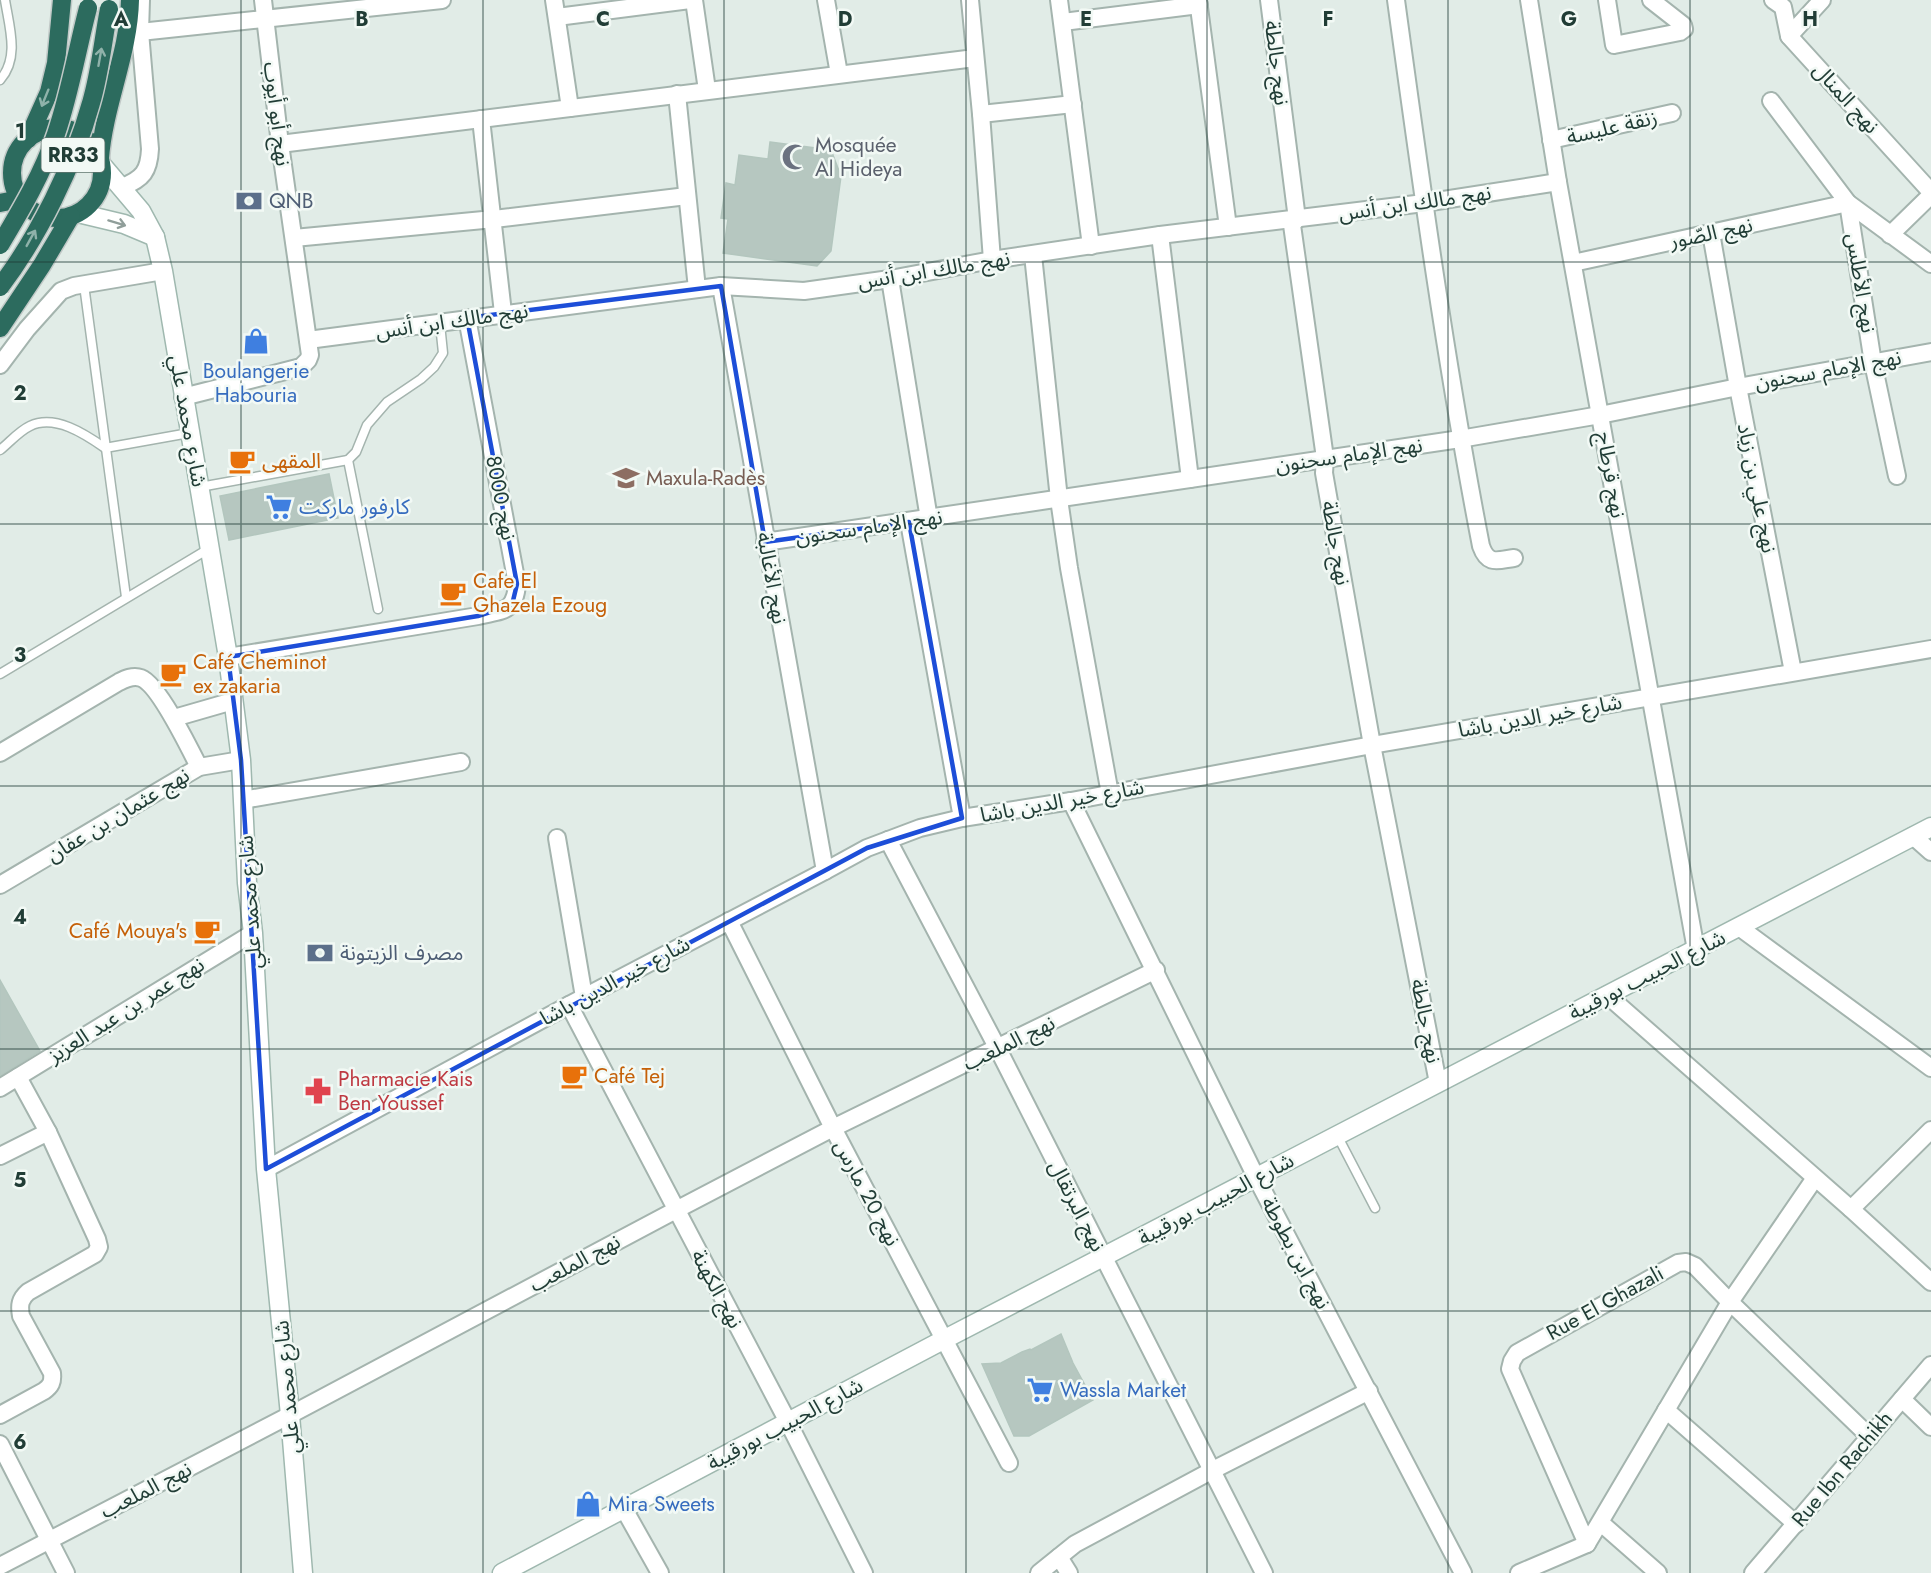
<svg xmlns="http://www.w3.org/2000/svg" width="1931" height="1573" font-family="Jost,'Noto Sans Arabic',sans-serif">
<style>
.building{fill:#b6c7c0;stroke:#b3c6be;stroke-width:1.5}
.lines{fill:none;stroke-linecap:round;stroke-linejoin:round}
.lane-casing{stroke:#a4b4ae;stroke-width:11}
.street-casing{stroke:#a4b4ae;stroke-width:20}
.secondary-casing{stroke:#9fb8af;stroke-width:21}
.highway-casing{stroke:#c1c9c7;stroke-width:21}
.lane{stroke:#fff;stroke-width:8}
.street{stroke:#fff;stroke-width:16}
.secondary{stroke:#fff;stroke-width:18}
.highway{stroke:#2c6b5e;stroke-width:18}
.highway-bridge-casing{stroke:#c1c9c7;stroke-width:21;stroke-linecap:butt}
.highway-bridge{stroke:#2c6b5e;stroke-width:18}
.oneway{stroke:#8fb2aa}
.oneway2{stroke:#909e9a}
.marked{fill:none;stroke:#1d4ed8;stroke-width:4.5;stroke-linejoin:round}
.grid{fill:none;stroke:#213d36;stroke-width:1.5;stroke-opacity:0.55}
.labels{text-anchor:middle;stroke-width:5;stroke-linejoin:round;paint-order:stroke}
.shield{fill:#f2f9f5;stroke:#60756f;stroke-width:1.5}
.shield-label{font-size:20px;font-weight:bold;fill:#213d36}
.street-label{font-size:21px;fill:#213d36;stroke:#f2f9f5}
.worship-label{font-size:21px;fill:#5b616d;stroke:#f2f9f5;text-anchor:start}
.service-label{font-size:21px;fill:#4e5e75;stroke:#f2f9f5;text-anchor:start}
.shop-label{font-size:21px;fill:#366cbe;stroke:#f2f9f5;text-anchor:start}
.food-label{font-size:21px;fill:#c56008;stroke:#f2f9f5;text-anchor:start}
.education-label{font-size:21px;fill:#785e54;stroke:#f2f9f5;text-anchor:start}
.health-label{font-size:21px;fill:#be3a42;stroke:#f2f9f5;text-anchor:start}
.grid-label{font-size:20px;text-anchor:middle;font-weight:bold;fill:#213d36;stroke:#f2f9f5;stroke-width:5;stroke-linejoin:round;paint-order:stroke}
</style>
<rect width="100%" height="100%" fill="#e1ece7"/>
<g class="building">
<path d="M770 142 831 150 841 176 831 251 817 266 723 253 728 219 721 218 726 183 735 185 739 155 768 159Z"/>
<path d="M329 474 338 518 229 540 220 496Z"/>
<path d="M0 980 40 1051 0 1076Z"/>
<path d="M1061 1334 1073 1363 1093 1400 1029 1436H1014L982 1364 1001 1363 1022 1352 1030 1349 1031 1350Z"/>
</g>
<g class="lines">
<g class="lane-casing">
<g id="lane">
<path d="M0 80C20 58 9 26 5 0"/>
<path d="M84 285 126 597"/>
<path d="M0 450C9 443 19 431 30 426 55 414 85 434 105 448L189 433"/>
<path d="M348 460 378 609"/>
<path d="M200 487 348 460 356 452 367 425 387 402 421 379 434 367 443 353 440 324"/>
<path d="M0 674 210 548"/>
<path d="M1337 1135 1375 1208"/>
</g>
</g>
<g class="street-casing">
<g id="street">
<path d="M554 0 570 108"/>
<path d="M694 0 707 90"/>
<path d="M826 0 839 74"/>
<path d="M970 0 981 114 992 260"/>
<path d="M1059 0 1091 246"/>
<path d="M1198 0 1228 227"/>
<path d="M1269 0 1297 219 1292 225 1325 458 1324 473 1372 745 1438 1083"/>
<path d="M1396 0C1421 183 1446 365 1481 546 1488 566 1498 560 1514 558"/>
<path d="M1529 0 1558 182 1696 950"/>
<path d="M1607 0 1614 45 1680 32 1684 29 1683 25 1651 0"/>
<path d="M1773 0 1783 7 1789 36 1931 192"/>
<path d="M557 17 690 0"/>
<path d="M1063 22 1199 5"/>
<path d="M140 32 442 0"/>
<path d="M1789 36 1822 0"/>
<path d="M677 94 697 289"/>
<path d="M1771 101 1848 203 1931 264"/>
<path d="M981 114 1073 104"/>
<path d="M481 119 503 313"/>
<path d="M1551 140 1672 113"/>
<path d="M280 144 975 58"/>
<path d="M122 187C143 179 149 171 150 149L140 32 141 0"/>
<path d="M1848 203 1873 363 1897 476"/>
<path d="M1711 233 1738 387 1793 672"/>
<path d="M1160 235 1190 479"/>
<path d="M1890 235 1931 195"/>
<path d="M294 238 494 219 687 196"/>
<path d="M1033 255 1059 499 1069 568 1110 794"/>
<path d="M1573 263 1848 203"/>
<path d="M890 279 929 519"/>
<path d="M721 286 825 871"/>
<path d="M308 340 721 286 804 291 890 279 992 260 1160 235 1424 203 1558 182"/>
<path d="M0 365 27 329 61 291 74 286 163 271"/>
<path d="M183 397 301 367 308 360 310 355 280 144 263 0"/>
<path d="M909 522 962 818"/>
<path d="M765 542 1460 439 1600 415 1738 387 1931 352"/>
<path d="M228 657 478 616C502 610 515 613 517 584L467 318"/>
<path d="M174 718 233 701"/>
<path d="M0 753 119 682C125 679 133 675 141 678 158 684 190 749 199 767"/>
<path d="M243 800 461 762"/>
<path d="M1071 801 1256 1177 1463 1573"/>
<path d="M1913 836 1931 852"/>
<path d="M557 838 584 997"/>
<path d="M888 840 998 1049 1264 1573"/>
<path d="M0 885 199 767 241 760"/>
<path d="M729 921 833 1128 1009 1463"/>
<path d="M1739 927 1931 1068"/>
<path d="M1607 995 1851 1209 1931 1282"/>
<path d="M569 1005 788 1422 864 1573"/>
<path d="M0 1088 253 933"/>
<path d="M0 1156 48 1132"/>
<path d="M266 1169 569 1005 825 871 867 848 920 828 962 818 1071 801 1372 745 1931 649"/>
<path d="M1851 1209 1931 1130"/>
<path d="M1902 1399 1931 1427"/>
<path d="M1666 1410 1796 1524"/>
<path d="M0 1415 44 1391C51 1386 53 1382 52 1373L21 1316C19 1305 20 1299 28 1292L95 1254 99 1247 97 1239 48 1132 18 1077"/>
<path d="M0 1444 66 1573"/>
<path d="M624 1509 660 1573"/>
<path d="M1601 1523 1658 1573"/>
<path d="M1587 1544 1510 1369 1512 1361 1517 1353 1678 1263 1686 1262 1695 1266 1730 1302 1870 1437"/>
<path d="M1059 1557 1069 1573"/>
<path d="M0 1566 290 1415 676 1210 833 1128 1156 970"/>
<path d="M1039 1573 1075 1544 1211 1471 1369 1391"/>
<path d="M1519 1573 1587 1544 1730 1302 1815 1178"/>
<path d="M1753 1573 1931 1365"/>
</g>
</g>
<g class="secondary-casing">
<g id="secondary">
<path d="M102 165 141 211 155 237 163 271 228 657 241 760 247 883 253 933 266 1169 290 1415 303 1573"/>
<path d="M78 213 124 224 155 237"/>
<path d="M502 1573 945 1339 1931 827"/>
</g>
</g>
<g class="highway-casing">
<g id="highway">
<circle cx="57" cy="173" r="45"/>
<path d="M28 139 49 92 56 63 62 0"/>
<path d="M100 158C104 105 129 53 130 0"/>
<path d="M0 203 20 199"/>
<path d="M0 328 42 265 71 216"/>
</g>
</g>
<use href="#lane" class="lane"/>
<use href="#street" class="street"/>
<use href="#secondary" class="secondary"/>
<use href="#highway" class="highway"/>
<g class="highway-bridge-casing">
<g id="highway-bridge">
<path d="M0 245C21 210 43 173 56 134 70 93 77 50 88 8"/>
<path d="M0 287C38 237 74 165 91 103 100 73 103 40 109 9"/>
</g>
</g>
<use href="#highway-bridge" class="highway-bridge"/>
</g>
<defs><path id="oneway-shaft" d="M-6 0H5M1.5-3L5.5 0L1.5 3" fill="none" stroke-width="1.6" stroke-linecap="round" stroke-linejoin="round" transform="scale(1.5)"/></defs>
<g class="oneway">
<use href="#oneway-shaft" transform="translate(100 57) rotate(-80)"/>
<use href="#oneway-shaft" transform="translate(45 98) rotate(112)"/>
<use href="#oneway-shaft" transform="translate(31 238) rotate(-61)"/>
</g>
<use class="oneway2" href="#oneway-shaft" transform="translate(117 223) rotate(17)"/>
<path class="marked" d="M721 286 765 542 909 522 962 818 867 848 266 1169 241 760 228 657 478 616 512 605 517 584 467 318Z"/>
<path class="grid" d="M241 0V1573M483 0V1573M724 0V1573M966 0V1573M1207 0V1573M1448 0V1573M1690 0V1573M0 262H1931M0 524H1931M0 786H1931M0 1049H1931M0 1311H1931"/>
<defs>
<g id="mosque-bare" transform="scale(2.07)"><path d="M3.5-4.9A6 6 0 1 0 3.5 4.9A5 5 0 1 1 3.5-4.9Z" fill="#6b7280" stroke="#f2f9f5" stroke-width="2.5" paint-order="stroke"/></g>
<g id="bank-bare" transform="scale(2.07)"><path d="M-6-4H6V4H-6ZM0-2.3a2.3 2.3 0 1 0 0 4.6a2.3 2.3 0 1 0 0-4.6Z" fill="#5c6f8a" stroke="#f2f9f5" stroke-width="2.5" paint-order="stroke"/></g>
<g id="shop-bare" transform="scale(2.07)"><path d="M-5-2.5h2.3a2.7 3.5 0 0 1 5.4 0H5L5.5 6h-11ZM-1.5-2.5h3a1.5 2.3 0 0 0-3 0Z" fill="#3f7fe0" stroke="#f2f9f5" stroke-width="2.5" paint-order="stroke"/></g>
<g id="cafe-bare" transform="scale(2.07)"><path d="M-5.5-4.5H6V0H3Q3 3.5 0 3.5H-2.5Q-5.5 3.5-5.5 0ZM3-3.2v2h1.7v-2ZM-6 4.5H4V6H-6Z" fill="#e8710a" stroke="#f2f9f5" stroke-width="2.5" paint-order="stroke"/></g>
<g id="school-bare" transform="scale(2.07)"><path d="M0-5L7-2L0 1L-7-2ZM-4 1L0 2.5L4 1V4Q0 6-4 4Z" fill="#8d6e63" stroke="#f2f9f5" stroke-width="2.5" paint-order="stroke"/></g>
<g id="supermarket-bare" transform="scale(2.07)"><path d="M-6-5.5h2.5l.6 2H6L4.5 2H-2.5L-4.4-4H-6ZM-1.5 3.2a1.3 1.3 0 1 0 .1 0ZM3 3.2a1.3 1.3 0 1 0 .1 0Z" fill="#3f7fe0" stroke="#f2f9f5" stroke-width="2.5" paint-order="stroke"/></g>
<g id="pharmacy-bare" transform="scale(2.07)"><path d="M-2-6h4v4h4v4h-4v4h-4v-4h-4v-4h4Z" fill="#e0444e" stroke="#f2f9f5" stroke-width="2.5" paint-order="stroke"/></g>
</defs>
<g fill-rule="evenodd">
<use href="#mosque-bare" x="795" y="157"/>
<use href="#bank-bare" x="249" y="201"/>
<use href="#shop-bare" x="256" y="341"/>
<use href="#cafe-bare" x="242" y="461"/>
<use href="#school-bare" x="626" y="478"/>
<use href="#supermarket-bare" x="279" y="507"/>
<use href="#cafe-bare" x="453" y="593"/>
<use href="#cafe-bare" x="173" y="674"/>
<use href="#cafe-bare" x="207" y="931"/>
<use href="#bank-bare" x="320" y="953"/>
<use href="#cafe-bare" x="574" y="1076"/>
<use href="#pharmacy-bare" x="318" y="1091"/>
<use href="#supermarket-bare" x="1040" y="1390"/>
<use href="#shop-bare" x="588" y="1504"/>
</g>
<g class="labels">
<rect class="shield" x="41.5" y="138" width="63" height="34" rx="4.5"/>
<g class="shield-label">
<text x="73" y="162">RR33</text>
</g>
<g class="street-label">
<text transform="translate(1277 63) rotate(83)" y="7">نهج جالطة</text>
<text transform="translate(1846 98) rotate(48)" y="7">نهج المنال</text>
<text transform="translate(277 114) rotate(83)" y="7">نهج أبو أيوب</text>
<text transform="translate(1612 127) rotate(-13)" y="7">زنقة عليسة</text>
<text transform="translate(1415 203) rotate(-8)" y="7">نهج مالك ابن أنس</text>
<text transform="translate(1711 233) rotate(-12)" y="7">نهج الصّور</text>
<text transform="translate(934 270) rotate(-9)" y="7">نهج مالك ابن أنس</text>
<text transform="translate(1861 283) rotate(81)" y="7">نهج الأطلس</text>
<text transform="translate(452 321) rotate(-8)" y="7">نهج مالك ابن أنس</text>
<text transform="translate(1828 370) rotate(-10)" y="7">نهج الإمام سحنون</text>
<text transform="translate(188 421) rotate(80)" y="7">شارع محمد علي</text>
<text transform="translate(1349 455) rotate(-8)" y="7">نهج الإمام سحنون</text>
<text transform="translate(1611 475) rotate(80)" y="7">نهج قرطاج</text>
<text transform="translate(1757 488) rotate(79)" y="7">نهج علي بن زياد</text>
<text transform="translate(501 498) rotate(79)" y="7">نهج 8000</text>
<text transform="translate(869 527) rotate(-8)" y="7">نهج الإمام سحنون</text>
<text transform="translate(1336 543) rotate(80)" y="7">نهج جالطة</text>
<text transform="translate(772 578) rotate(80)" y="7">نهج الأغالبة</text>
<text transform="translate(1540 716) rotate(-10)" y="7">شارع خير الدين باشا</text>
<text transform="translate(1062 801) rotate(-10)" y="7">شارع خير الدين باشا</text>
<text transform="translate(118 815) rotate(-31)" y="7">نهج عثمان بن عفان</text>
<text transform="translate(250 902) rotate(-94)" y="7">شارع محمد علي</text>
<text transform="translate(1647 975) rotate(-27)" y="7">شارع الحبيب بورقيبة</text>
<text transform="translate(615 981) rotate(-28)" y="7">شارع خير الدين باشا</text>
<text transform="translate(126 1010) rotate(-32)" y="7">نهج عمر بن عبد العزيز</text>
<text transform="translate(1426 1021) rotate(79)" y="7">نهج جالطة</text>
<text transform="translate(1009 1043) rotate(-26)" y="7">نهج الملعب</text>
<text transform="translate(867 1193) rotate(62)" y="7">نهج 20 مارس</text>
<text transform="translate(1216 1199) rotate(-28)" y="7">شارع الحبيب بورقيبة</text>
<text transform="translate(1077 1206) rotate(63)" y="7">نهج البرتقال</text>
<text transform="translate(1296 1253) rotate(62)" y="7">نهج ابن بطوطة</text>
<text transform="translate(575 1263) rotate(-28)" y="7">نهج الملعب</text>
<text transform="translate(717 1289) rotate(62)" y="7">نهج الكهنة</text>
<text transform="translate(1605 1303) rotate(-29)" y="7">Rue El Ghazali</text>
<text transform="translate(287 1387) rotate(-95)" y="7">شارع محمد علي</text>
<text transform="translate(785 1424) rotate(-28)" y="7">شارع الحبيب بورقيبة</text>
<text transform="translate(1842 1469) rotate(-50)" y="7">Rue Ibn Rachikh</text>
<text transform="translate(146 1490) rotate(-27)" y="7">نهج الملعب</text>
</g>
<g class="worship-label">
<text x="815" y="152">Mosquée<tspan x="815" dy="24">Al Hideya</tspan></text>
</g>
<g class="service-label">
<text x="269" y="208">QNB</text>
<text x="340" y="960">مصرف الزيتونة</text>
</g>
<g class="shop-label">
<text x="256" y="378" text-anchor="middle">Boulangerie<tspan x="256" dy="24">Habouria</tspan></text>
<text x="299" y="514">كارفور ماركت</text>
<text x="1060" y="1397">Wassla Market</text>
<text x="608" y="1511">Mira Sweets</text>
</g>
<g class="food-label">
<text x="262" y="468">المقهى</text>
<text x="473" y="588">Cafe El<tspan x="473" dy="24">Ghazela Ezoug</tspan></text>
<text x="193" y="669">Café Cheminot<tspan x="193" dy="24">ex zakaria</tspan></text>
<text x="187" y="938" text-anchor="end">Café Mouya's</text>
<text x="594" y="1083">Café Tej</text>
</g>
<g class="education-label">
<text x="646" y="485">Maxula-Radès</text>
</g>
<g class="health-label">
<text x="338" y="1086">Pharmacie Kais<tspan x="338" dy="24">Ben Youssef</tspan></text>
</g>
</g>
<g class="grid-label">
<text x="121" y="26">A</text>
<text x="362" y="26">B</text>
<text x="603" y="26">C</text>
<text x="845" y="26">D</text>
<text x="1086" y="26">E</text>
<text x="1328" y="26">F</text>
<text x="1569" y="26">G</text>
<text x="1810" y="26">H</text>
<text x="20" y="138">1</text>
<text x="20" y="400">2</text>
<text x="20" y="662">3</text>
<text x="20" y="924">4</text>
<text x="20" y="1187">5</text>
<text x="20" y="1449">6</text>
</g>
</svg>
